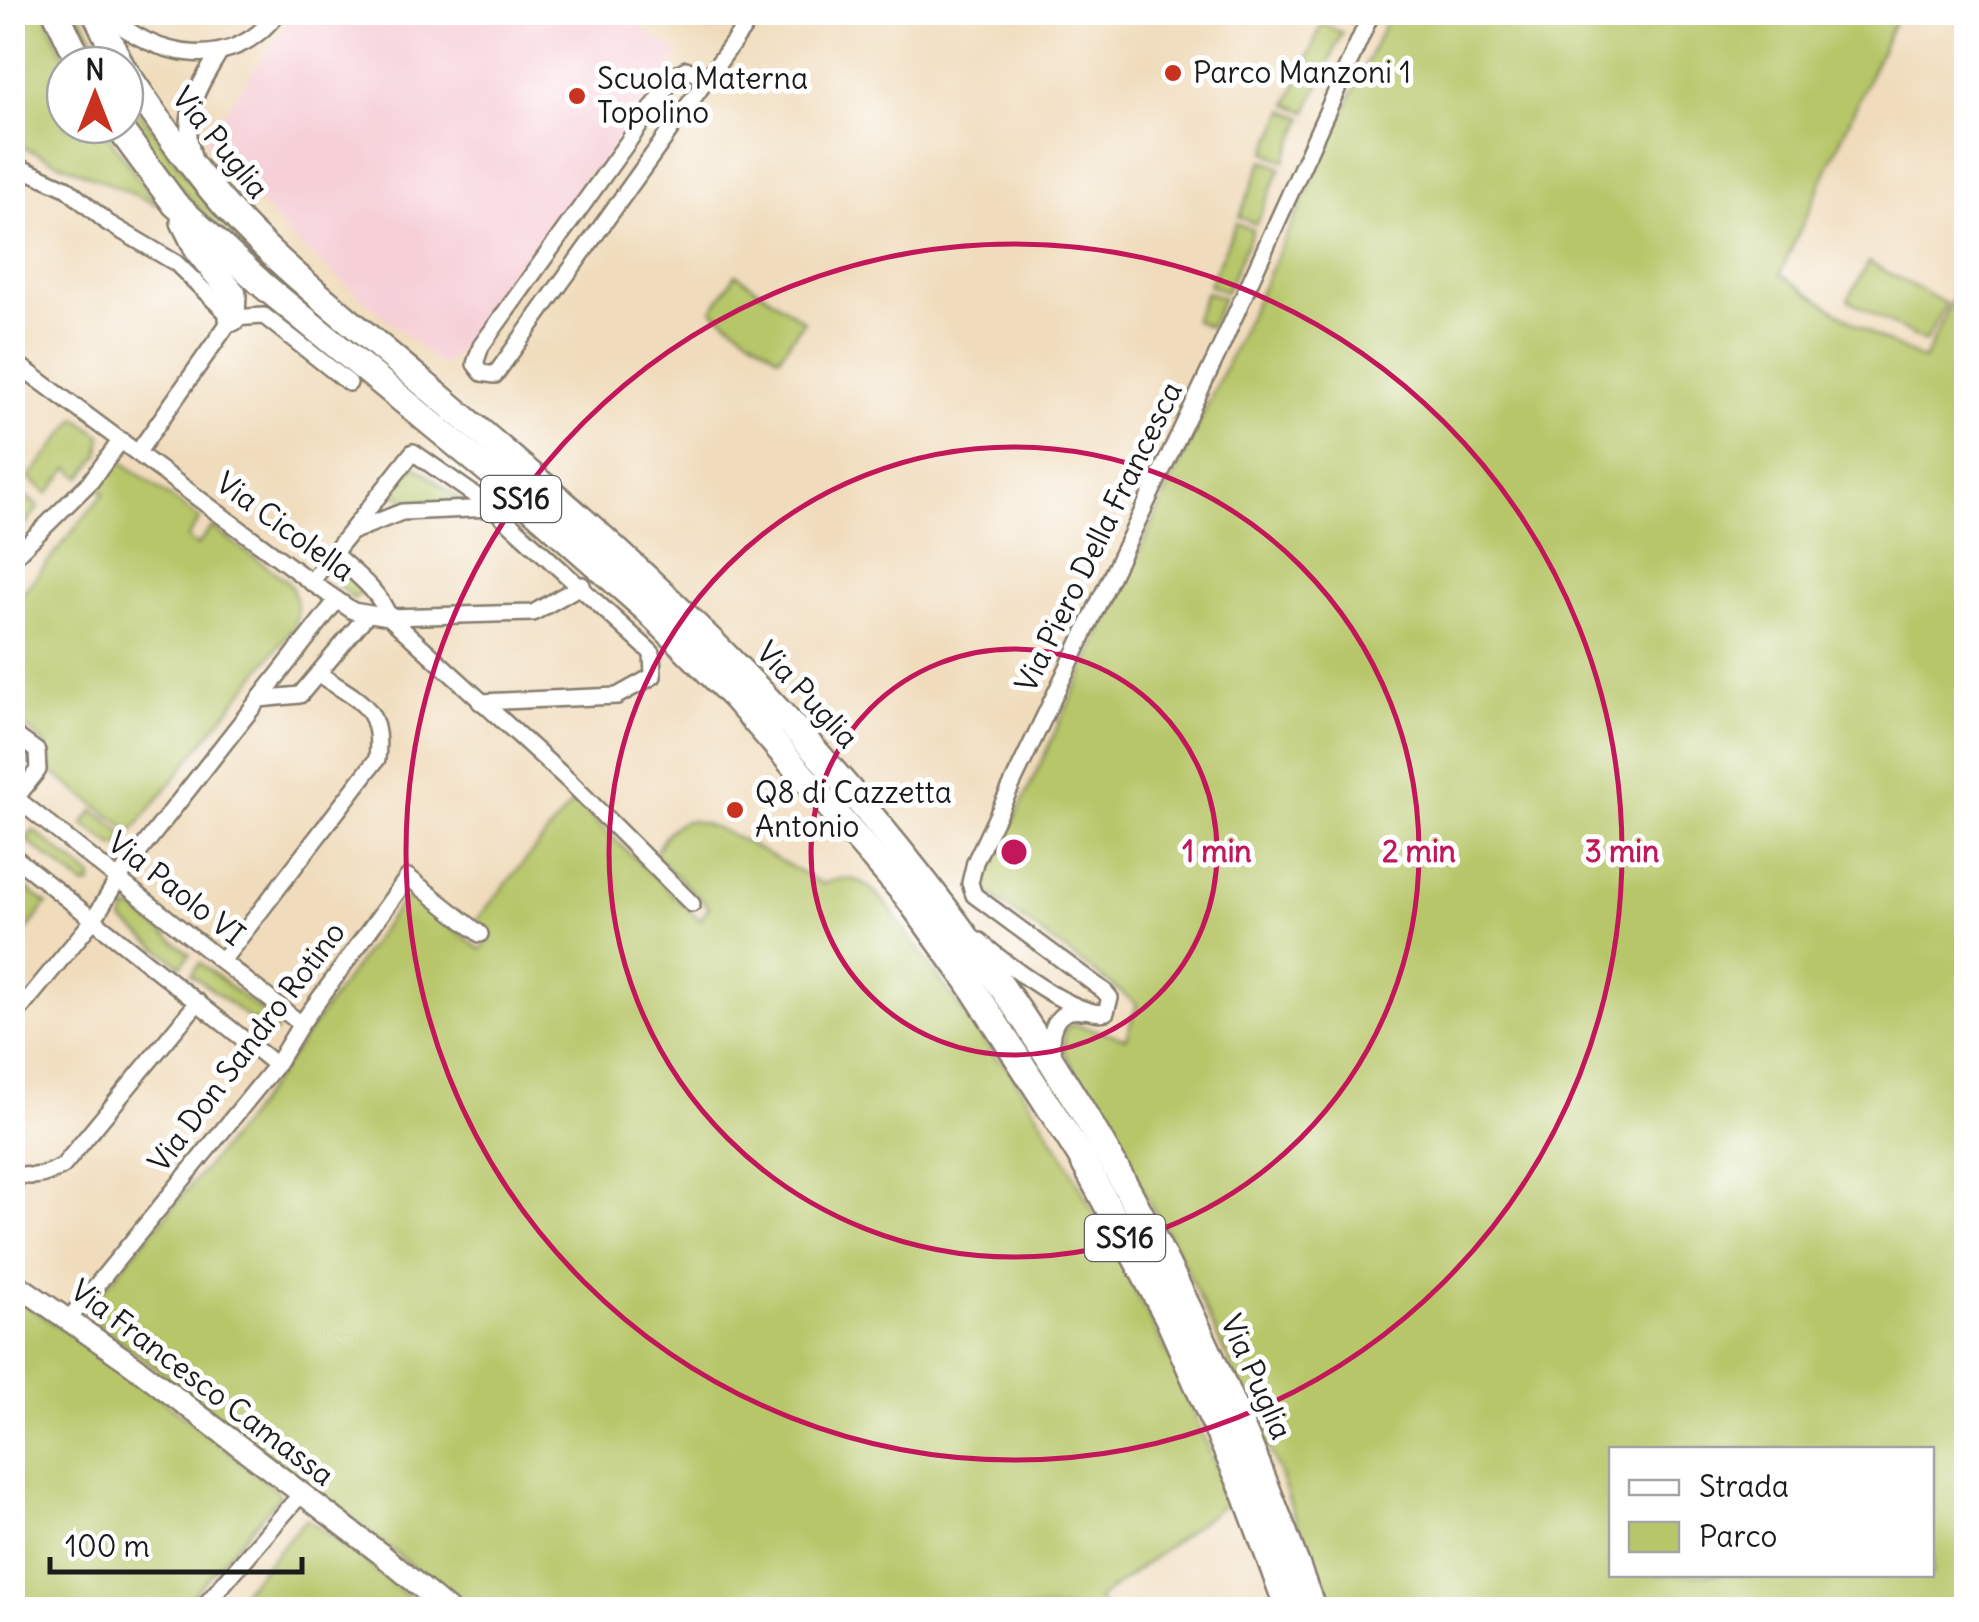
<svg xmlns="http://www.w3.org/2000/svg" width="1979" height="1622" font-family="Delius,sans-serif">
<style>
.built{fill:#f6cfd7}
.green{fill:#b7c669;stroke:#6a7142;stroke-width:2.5;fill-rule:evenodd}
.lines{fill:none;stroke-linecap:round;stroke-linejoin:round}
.minor-casing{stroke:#867c6c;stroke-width:20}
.tertiary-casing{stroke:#867c6c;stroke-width:25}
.trunk-casing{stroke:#867c6c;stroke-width:30}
.minor{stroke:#fff;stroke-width:15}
.tertiary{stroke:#fff;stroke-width:20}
.trunk{stroke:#fff;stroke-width:25}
.ring{fill:none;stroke:#c2185b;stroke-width:5}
.poi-dot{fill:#c8321e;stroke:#fff;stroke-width:4}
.labels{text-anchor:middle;stroke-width:10;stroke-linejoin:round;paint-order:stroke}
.shield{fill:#fff;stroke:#606060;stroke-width:2.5}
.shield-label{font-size:28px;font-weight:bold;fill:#1c1c1c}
.poi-label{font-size:30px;fill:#1c1c1c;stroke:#fff;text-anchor:start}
.street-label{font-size:30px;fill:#1c1c1c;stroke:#fff}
.centre{fill:#c2185b;stroke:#fff;stroke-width:5}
.ring-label{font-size:30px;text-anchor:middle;font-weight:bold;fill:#c2185b;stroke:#fff;stroke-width:10;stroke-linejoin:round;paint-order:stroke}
</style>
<rect width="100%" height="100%" fill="#fff"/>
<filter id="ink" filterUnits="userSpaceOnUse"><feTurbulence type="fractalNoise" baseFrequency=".01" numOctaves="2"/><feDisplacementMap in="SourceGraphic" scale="20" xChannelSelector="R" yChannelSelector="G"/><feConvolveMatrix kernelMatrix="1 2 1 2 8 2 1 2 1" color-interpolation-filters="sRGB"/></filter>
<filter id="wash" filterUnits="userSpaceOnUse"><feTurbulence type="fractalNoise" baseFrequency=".0048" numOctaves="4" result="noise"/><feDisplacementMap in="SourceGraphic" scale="40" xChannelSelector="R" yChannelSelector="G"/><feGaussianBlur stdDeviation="2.25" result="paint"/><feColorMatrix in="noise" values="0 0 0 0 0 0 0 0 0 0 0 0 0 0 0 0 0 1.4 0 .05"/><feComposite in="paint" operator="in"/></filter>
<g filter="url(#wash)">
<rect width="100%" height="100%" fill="#f0dcbc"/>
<path class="built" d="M293 13H621L679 54 595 174 588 169 582 177 588 182 488 322 442 366 291 238 205 140Z"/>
<g class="green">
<path d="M13 13H45L68 65H65V125H101L156 204 13 143Z"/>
<path d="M64 13H80L109 65H90Z"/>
<path d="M1390 13H1898L1780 274 1873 335 1924 360 1966 270V1609H1326L1279 1471 1182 1260 1064 1051V1032L1072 1024 1126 1038 1137 1004 982 889ZM1612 1450H1932V1574H1612Z"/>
<path d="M1322 24 1342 33 1307 112 1288 104Z"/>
<path d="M125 92 202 197 275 275 272 277 214 224 151 155 125 121Z"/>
<path d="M1285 110 1304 118 1285 161 1266 152Z"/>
<path d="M1263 160 1281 168 1256 224 1239 217Z"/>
<path d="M1236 223 1253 230 1226 292 1209 285Z"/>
<path d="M1869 262 1946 304 1925 342 1848 300Z"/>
<path d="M736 274 804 321 779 357 712 310Z"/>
<path d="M1206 292 1223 298 1210 327 1194 320Z"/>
<path d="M77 418 101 435 99 455 81 478 69 468 48 494 29 478Z"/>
<path d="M122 462 200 519 187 538 197 546 212 527 287 581C298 595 300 610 294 627L132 832 50 771C54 743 32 733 12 718L13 588 22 594 104 493 97 487 115 463Z"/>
<path d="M414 465 460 499 409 502 393 492Z"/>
<path d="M19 491 39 507 13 539V499Z"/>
<path d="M340 564 365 590 353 599 331 578Z"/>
<path d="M574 801 700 920 709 907 654 855C662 841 669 825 685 821 709 816 797 872 823 884 856 870 872 886 891 911L996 1058 1007 1065 1068 1163 1173 1364 1230 1500 1098 1599 1105 1609H468L84 1313 246 1119 404 898 416 899 481 950 491 936 475 922Z"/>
<path d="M94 810 124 834 121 846H113L83 824Z"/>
<path d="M33 830 92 877 91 884 85 886 26 840Z"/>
<path d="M12 878 47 904 13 948H12Z"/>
<path d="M126 909 135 910 190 954 181 966 123 921Z"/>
<path d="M200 963 277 1024 276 1032 270 1034 191 974Z"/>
<path d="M12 1296 129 1373 279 1492V1497L180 1609H13Z"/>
<path d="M306 1519 352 1551 424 1609H227Z"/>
</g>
</g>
<g filter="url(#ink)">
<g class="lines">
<g class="minor-casing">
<g id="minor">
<path d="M105 12C155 60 233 74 278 12"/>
<path d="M707 79 686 69 676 75 481 346 475 364 482 373 495 375C582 254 668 133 755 12"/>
<path d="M193 156C180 116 198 87 219 53"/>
<path d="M12 164 66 188 108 223 176 263 232 318"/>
<path d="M232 318 264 316 349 383"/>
<path d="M12 360 311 582 353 611 389 617 569 781 692 904"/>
<path d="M138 452 232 318"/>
<path d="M351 532 402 512 493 508"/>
<path d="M333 553C353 572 379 590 389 617L533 613 582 585"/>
<path d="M12 559 91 481 121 440"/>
<path d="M311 582 413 452 493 508 652 653 653 676 617 696 480 702"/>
<path d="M259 699 300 695 367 615"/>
<path d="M12 733 37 751 38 770 16 798"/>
<path d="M12 795 301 1024"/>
<path d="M12 855 276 1065"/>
<path d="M980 941C1000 961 1080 1020 1106 1012L1110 998 1104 991 974 895 970 883 975 862 1218 353 1372 12"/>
<path d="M222 961 377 759C383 705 359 702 319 674"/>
<path d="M12 1019 94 919 118 879 337 600"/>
<path d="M1054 1055C1047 1033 1055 1007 1082 1011"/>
<path d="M12 1172C31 1180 46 1175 63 1166L198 1002"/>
<path d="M69 1319 276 1065 301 1024 408 877 480 934"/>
<path d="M201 1610 301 1494"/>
</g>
</g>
<g class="tertiary-casing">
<path id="tertiary" d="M12 1281 133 1365 381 1554 448 1610"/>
</g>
<g class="trunk-casing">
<g id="trunk">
<path d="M56 12 81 65"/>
<path d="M95 12 121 65"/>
<path d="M125 71C165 131 208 192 260 242 297 279 339 312 379 346 475 427 572 507 663 594 823 747 965 917 1080 1107 1176 1265 1250 1436 1313 1610"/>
<path d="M117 125 175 204 264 286 506 485 645 608 736 699 906 895 968 981 1080 1155 1167 1316 1246 1495 1289 1610"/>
<path d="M184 222 199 252 233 294 232 318"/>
</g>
</g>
<use href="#minor" class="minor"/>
<use href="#tertiary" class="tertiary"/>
<use href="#trunk" class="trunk"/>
</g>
</g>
<g class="ring">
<circle cx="1014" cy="852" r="203"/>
<circle cx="1014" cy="852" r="405"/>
<circle cx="1014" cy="852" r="608"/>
</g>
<g class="poi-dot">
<circle cx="1173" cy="73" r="10"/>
<circle cx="577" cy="96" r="10"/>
<circle cx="735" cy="810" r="10"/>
</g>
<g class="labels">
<g class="shield">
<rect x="481" y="476" width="80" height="46" rx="8"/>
<rect x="1085" y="1215" width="80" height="46" rx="8"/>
</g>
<g class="shield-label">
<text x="521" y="509">SS16</text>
<text x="1125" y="1248">SS16</text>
</g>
<g class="poi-label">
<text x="1193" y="83">Parco Manzoni 1</text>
<text x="597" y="89">Scuola Materna<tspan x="597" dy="34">Topolino</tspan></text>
<text x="755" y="803">Q8 di Cazzetta<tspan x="755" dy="34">Antonio</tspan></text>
</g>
<g class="street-label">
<text transform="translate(220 143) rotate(51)" y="10">Via Puglia</text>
<text transform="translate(285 527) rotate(36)" y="10">Via Cicolella</text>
<text transform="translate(1099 537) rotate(-64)" y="10">Via Piero Della Francesca</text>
<text transform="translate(807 695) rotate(47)" y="10">Via Puglia</text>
<text transform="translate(176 889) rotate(38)" y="10">Via Paolo VI</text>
<text transform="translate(247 1047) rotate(-53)" y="10">Via Don Sandro Rotino</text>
<text transform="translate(1256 1377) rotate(66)" y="10">Via Puglia</text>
<text transform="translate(202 1383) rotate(37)" y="10">Via Francesco Camassa</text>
</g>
</g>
<circle cx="1014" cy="852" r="15" class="centre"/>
<g class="ring-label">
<text x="1217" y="862">1 min</text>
<text x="1419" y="862">2 min</text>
<text x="1622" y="862">3 min</text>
</g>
<rect width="1979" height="1622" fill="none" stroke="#fff" stroke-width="50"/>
<rect x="1609" y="1447" width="325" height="130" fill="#ffffff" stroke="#a4a4a4" stroke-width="2.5"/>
<rect x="1629" y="1480" width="50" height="15" fill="#ffffff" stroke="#a4a4a4" stroke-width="2.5"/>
<text x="1699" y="1497" font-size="30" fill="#1c1c1c">Strada</text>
<rect x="1629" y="1522" width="50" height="30" fill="#b7c669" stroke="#a4a4a4" stroke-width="2.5"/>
<text x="1699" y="1547" font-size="30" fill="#1c1c1c">Parco</text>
<g transform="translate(95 95)"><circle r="48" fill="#ffffff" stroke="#a4a4a4" stroke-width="2.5"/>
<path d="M0-8L18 38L0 25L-18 38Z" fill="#c8321e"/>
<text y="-15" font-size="28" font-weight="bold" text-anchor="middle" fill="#1c1c1c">N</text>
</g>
<path d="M50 1557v15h252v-15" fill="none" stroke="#1c1c1c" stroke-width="5"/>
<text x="65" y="1557" font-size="30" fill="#1c1c1c" stroke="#ffffff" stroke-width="8" paint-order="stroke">100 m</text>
</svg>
